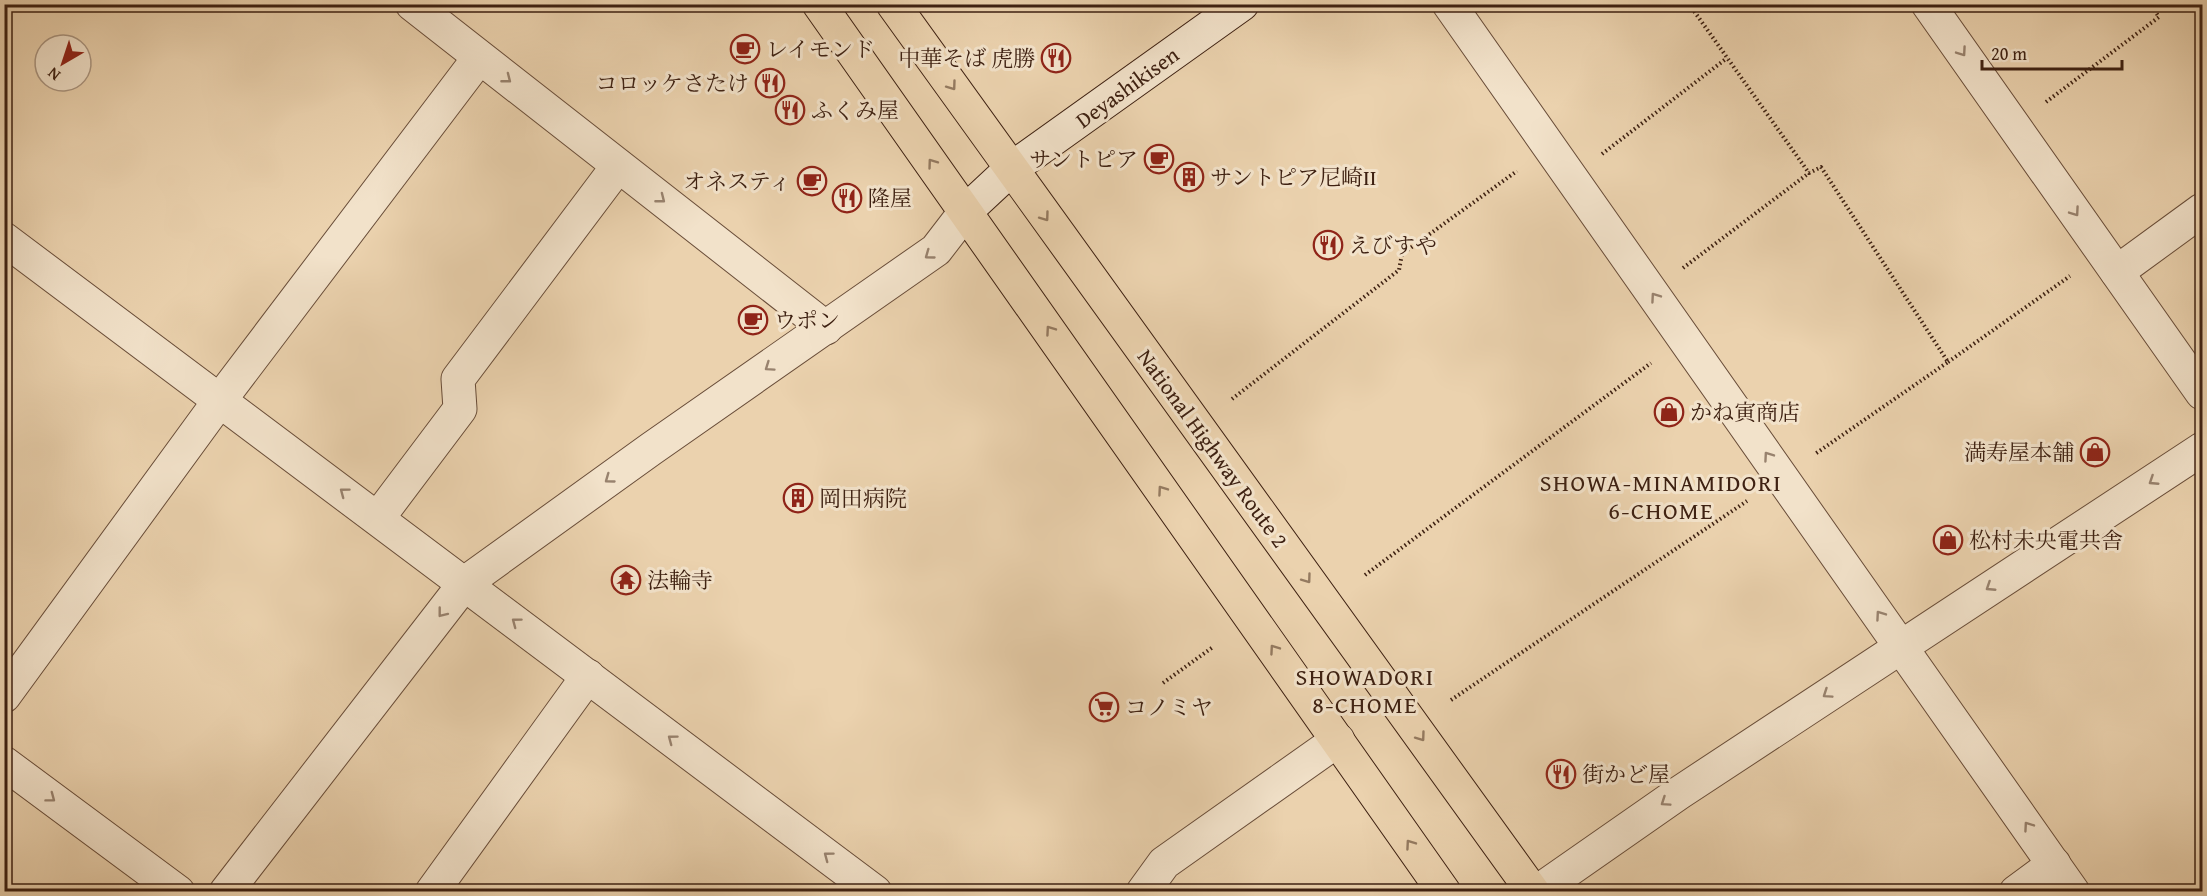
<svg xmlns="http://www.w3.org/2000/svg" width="2207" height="896" font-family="'Gentium Book Plus','Noto Serif JP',serif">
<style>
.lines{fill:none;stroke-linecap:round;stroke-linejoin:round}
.street-casing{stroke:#694d39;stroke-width:35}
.secondary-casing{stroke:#3e2112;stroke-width:35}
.highway-casing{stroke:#3e2112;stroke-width:35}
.path{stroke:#3e2112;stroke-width:4;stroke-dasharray:1.5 3;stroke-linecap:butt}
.street{stroke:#f2e2ca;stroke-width:33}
.secondary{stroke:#f2e2ca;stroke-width:33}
.highway{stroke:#ebd2ae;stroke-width:33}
.oneway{stroke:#98826e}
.oneway2{stroke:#947a60}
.labels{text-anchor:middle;stroke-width:6;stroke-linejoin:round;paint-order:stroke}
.poi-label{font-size:22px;fill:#3e2112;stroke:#f2e2ca;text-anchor:start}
.street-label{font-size:22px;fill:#3e2112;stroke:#f2e2ca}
.neighbourhood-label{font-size:24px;letter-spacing:1.5px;fill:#3e2112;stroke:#f2e2ca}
</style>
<rect width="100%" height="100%" fill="#ebd2ae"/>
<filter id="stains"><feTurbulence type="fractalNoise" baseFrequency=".00333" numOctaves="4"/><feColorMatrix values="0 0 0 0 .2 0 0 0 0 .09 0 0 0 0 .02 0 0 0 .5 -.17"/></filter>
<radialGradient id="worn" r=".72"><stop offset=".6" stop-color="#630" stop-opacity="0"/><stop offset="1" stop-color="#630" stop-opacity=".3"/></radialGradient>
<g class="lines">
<g class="street-casing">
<g id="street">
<path d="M412 4 826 328"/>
<path d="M1449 4 2073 892"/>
<path d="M1928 4 2202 393"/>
<path d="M4 239 875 892"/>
<path d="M2117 272 2202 210"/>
<path d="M378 518 460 409 458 379 618 166"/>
<path d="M4 696 220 400 479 58"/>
<path d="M4 763 178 892"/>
<path d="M226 892 465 583 651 449 936 250 966 211"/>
<path d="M432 892 588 676"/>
<path d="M1143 892 1164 863 1338 740"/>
<path d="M1537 892 1679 793 2202 449"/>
<path d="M2016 892 2054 864"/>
</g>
</g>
<g class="secondary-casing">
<path id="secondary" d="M966 211 1011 169 1242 4"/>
</g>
<g class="highway-casing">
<g id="highway">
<path d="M819 4 1444 892"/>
<path d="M893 4 1533 892"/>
</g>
</g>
<g class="path">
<path d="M1689 4 1809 173 1821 167 1948 362 1815 454"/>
<path d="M2046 102 2159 17 2150 4"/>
<path d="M1602 154 1727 58"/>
<path d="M1683 268 1809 173"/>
<path d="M1948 362 2070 276"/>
<path d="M1232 399 1399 270 1402 254 1517 171"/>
<path d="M1365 575 1651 363"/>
<path d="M1163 683 1213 647"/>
<path d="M1451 700 1747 501"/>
</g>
<use href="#street" class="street"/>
<use href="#secondary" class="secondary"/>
<use href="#highway" class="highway"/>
</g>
<defs><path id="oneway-chevron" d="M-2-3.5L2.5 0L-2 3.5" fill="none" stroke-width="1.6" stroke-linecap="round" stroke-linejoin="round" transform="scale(1.5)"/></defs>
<g class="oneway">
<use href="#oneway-chevron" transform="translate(1962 52) rotate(55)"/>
<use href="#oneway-chevron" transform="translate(507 79) rotate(38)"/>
<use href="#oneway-chevron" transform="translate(661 199) rotate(38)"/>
<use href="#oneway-chevron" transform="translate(2075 212) rotate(55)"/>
<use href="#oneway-chevron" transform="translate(929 255) rotate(144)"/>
<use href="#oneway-chevron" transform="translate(1655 297) rotate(-125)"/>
<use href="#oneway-chevron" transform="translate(769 367) rotate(145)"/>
<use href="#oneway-chevron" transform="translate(1768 456) rotate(-125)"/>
<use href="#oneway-chevron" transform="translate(609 479) rotate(144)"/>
<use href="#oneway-chevron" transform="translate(2153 481) rotate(147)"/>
<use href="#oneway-chevron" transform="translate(344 492) rotate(-143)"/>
<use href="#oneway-chevron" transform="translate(1990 587) rotate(147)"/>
<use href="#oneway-chevron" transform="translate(442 613) rotate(128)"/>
<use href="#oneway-chevron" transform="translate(1880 615) rotate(-125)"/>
<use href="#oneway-chevron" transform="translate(516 622) rotate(-143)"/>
<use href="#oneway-chevron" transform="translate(1827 694) rotate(146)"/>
<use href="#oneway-chevron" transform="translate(672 739) rotate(-143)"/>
<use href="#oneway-chevron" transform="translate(51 798) rotate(37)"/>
<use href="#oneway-chevron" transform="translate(1665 802) rotate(146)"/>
<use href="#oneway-chevron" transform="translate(2028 826) rotate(-125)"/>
<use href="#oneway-chevron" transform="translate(828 856) rotate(-143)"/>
</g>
<g class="oneway2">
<use href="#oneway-chevron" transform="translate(952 86) rotate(54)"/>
<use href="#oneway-chevron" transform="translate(932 163) rotate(-126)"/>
<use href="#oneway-chevron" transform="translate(1045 217) rotate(54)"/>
<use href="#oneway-chevron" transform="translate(1050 330) rotate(-125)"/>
<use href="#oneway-chevron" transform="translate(1162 490) rotate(-125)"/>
<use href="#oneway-chevron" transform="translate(1307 579) rotate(54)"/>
<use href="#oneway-chevron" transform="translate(1274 649) rotate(-125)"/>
<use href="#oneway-chevron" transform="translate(1421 737) rotate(54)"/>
<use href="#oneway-chevron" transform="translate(1410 844) rotate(-125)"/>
</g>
<defs>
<g id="cafe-ring" transform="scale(1.5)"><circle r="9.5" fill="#f2e2ca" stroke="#8f2418" stroke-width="1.5"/><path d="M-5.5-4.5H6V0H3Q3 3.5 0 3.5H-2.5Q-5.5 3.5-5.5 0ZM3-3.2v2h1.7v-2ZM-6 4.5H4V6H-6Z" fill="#8f2418"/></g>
<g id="restaurant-ring" transform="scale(1.5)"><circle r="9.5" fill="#f2e2ca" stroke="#8f2418" stroke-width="1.5"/><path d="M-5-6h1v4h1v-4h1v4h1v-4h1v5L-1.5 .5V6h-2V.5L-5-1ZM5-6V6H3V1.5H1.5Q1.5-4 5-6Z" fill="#8f2418"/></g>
<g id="building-ring" transform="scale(1.5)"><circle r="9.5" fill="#f2e2ca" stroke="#8f2418" stroke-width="1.5"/><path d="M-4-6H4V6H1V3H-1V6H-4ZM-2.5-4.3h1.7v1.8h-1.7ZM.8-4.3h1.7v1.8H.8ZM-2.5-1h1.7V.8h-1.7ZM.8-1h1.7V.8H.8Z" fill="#8f2418"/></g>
<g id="shop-ring" transform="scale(1.5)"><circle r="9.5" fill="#f2e2ca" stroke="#8f2418" stroke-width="1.5"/><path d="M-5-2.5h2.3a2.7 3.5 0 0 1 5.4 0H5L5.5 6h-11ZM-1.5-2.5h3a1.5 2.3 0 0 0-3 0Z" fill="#8f2418"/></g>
<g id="temple-ring" transform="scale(1.5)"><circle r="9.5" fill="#f2e2ca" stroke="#8f2418" stroke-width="1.5"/><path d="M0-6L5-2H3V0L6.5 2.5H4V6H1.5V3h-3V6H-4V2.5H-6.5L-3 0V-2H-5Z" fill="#8f2418"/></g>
<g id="supermarket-ring" transform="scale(1.5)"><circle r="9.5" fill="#f2e2ca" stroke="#8f2418" stroke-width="1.5"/><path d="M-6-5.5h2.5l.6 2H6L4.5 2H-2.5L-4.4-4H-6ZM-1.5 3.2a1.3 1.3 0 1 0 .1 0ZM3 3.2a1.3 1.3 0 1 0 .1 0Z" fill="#8f2418"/></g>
</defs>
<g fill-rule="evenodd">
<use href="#cafe-ring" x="745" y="49"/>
<use href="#restaurant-ring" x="1056" y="58"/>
<use href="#restaurant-ring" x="770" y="83"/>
<use href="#restaurant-ring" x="790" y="110"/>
<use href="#cafe-ring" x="1159" y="159"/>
<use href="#building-ring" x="1189" y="177"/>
<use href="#cafe-ring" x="812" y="181"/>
<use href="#restaurant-ring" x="847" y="198"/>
<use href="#restaurant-ring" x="1328" y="245"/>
<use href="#cafe-ring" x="753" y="320"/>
<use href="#shop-ring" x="1669" y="412"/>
<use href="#shop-ring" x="2095" y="452"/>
<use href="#building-ring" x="798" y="498"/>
<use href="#shop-ring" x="1948" y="540"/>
<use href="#temple-ring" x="626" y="580"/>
<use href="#supermarket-ring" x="1104" y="707"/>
<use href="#restaurant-ring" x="1561" y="774"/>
</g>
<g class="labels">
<g class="poi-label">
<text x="766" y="57">レイモンド</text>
<text x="1035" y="66" text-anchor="end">中華そば 虎勝</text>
<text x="749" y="91" text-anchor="end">コロッケさたけ</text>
<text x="811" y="118">ふくみ屋</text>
<text x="1138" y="167" text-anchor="end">サントピア</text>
<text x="1210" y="185">サントピア尼崎Ⅱ</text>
<text x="791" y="189" text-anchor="end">オネスティ</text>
<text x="868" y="206">隆屋</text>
<text x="1349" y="253">えびすや</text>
<text x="774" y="328">ウポン</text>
<text x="1690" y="420">かね寅商店</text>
<text x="2074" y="460" text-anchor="end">満寿屋本舗</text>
<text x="819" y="506">岡田病院</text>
<text x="1969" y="548">松村未央電共舎</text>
<text x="647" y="588">法輪寺</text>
<text x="1125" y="715">コノミヤ</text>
<text x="1582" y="782">街かど屋</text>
</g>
<g class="street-label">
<text transform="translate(1127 87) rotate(-36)" y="8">Deyashikisen</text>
<text transform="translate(1213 448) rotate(54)" y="8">National Highway Route 2</text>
</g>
<g class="neighbourhood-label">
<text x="1661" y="491">SHOWA-MINAMIDORI<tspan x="1661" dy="28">6-CHOME</tspan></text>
<text x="1365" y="685">SHOWADORI<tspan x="1365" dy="28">8-CHOME</tspan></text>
</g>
</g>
<rect width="2207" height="896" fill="none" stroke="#ebd2ae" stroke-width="24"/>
<rect x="6" y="6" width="2195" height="884" fill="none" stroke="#3e2112" stroke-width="3"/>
<rect x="12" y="12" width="2183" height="872" fill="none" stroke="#3e2112" stroke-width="1.5"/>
<g transform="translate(63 63) rotate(219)"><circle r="28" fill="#f2e2ca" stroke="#aa9580" stroke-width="1.5"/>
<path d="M0-4.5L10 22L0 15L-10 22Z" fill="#8f2418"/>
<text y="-9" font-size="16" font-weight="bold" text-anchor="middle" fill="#3e2112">N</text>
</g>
<path d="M1982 60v9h140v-9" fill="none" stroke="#3e2112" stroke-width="3"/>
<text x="1991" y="60" font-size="18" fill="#3e2112" stroke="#f2e2ca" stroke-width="4.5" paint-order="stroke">20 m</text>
<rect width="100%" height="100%" filter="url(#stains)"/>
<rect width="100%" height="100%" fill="url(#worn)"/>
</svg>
